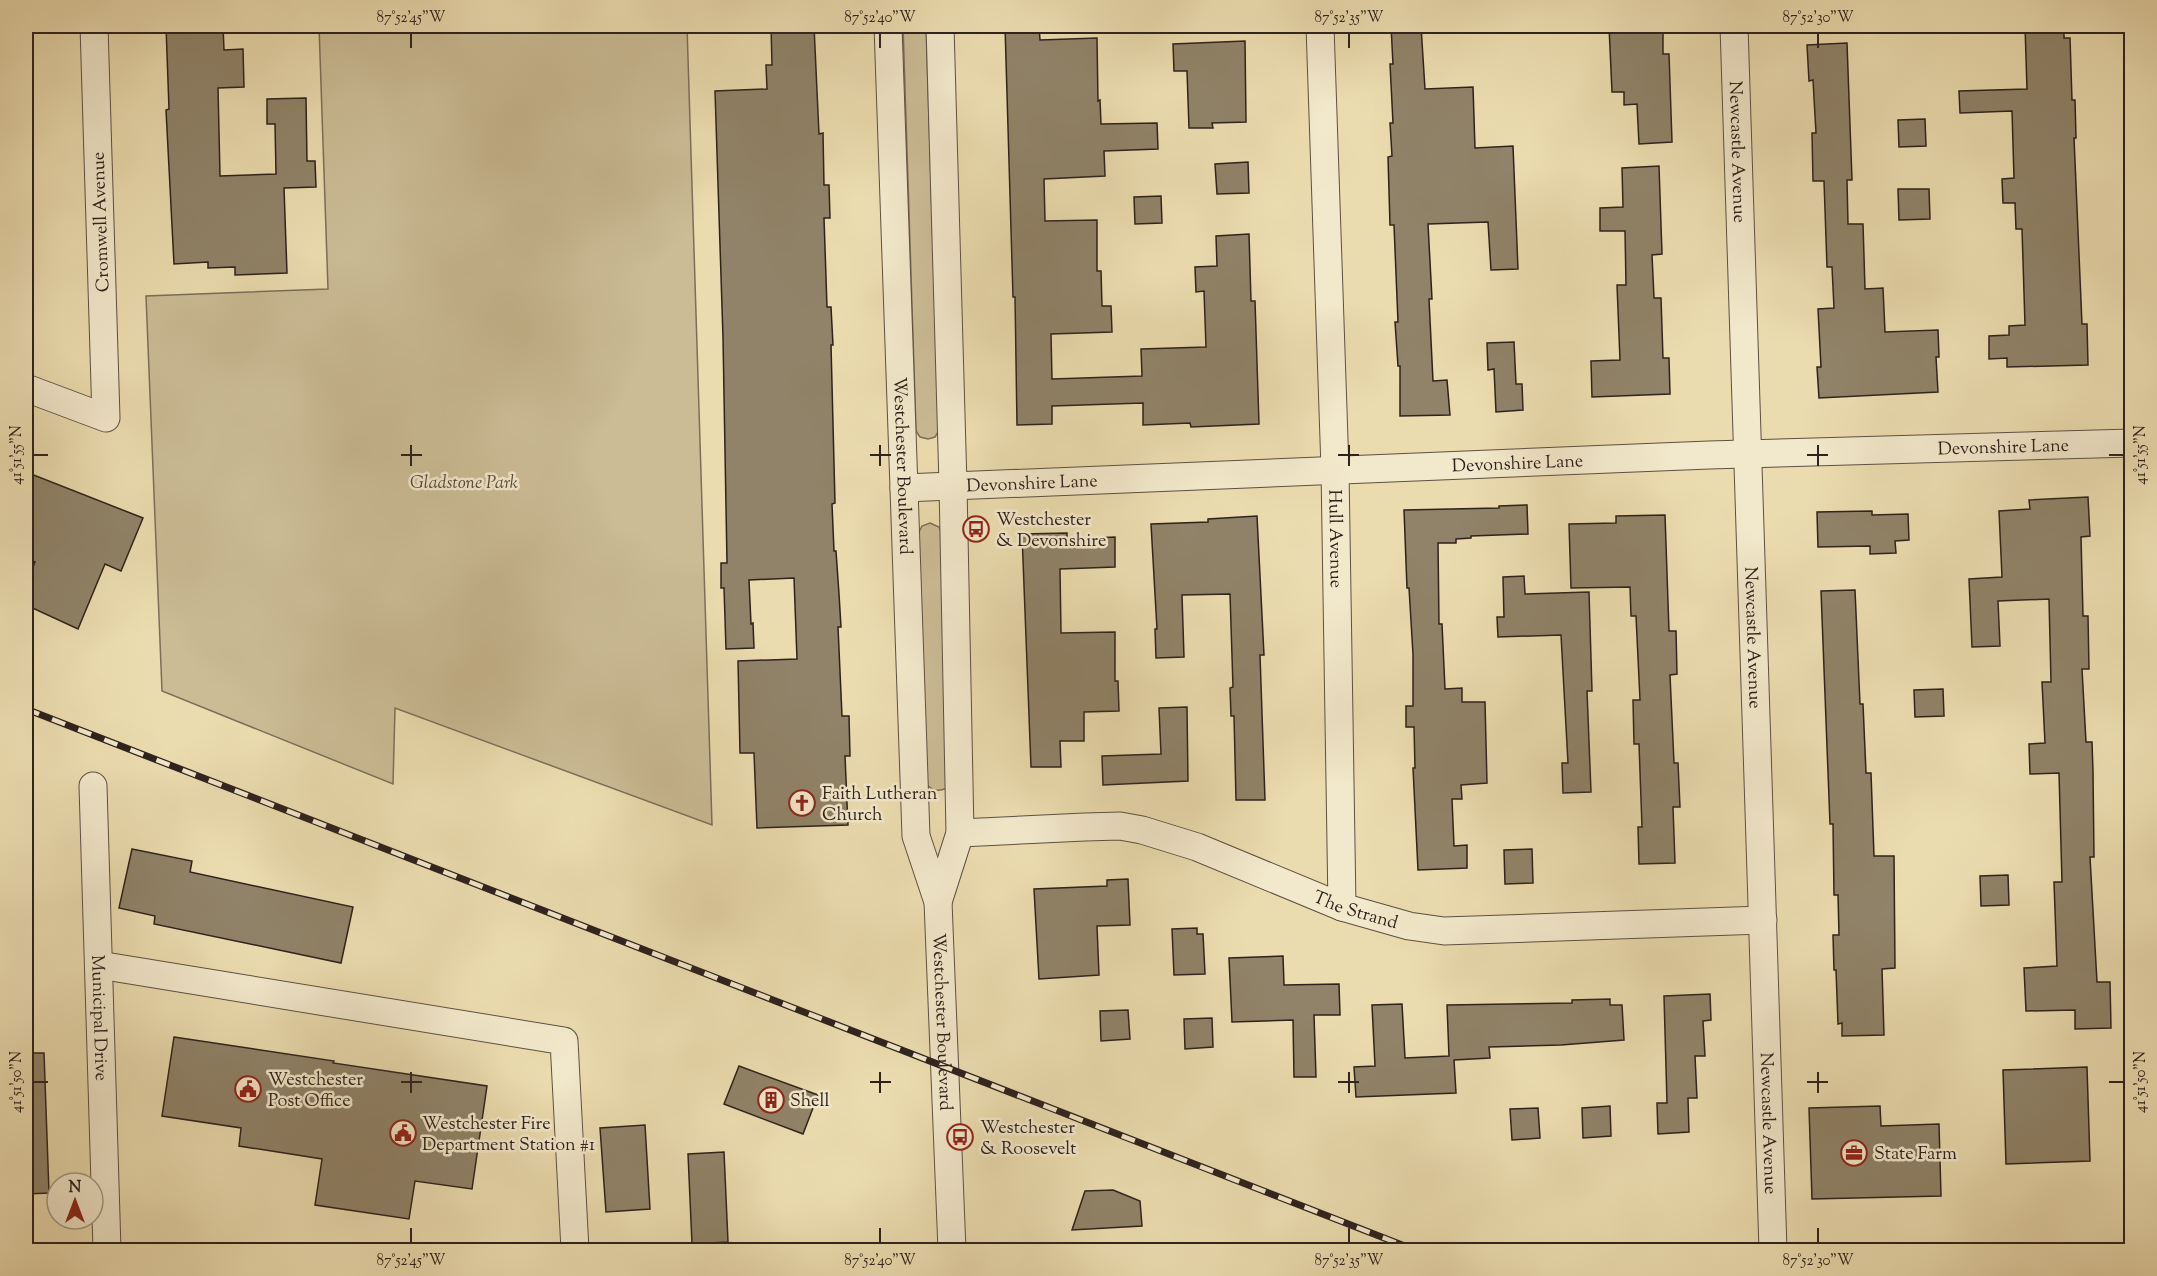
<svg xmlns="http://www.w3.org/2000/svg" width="2157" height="1276" font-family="'Sorts Mill Goudy',serif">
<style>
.green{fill:#cbbc96;stroke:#7c6f5a;stroke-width:1.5}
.building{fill:#908369;stroke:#2e221d;stroke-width:1.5}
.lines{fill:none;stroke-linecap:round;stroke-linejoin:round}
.minor-casing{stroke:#5d5042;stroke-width:29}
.minor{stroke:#f2e8cb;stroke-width:27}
.rail-casing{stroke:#2e221d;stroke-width:7}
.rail{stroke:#f2e8cb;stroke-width:4.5;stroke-dasharray:14;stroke-linecap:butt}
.ticks{fill:none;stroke:#2e221d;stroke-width:2}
.labels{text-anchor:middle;stroke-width:5;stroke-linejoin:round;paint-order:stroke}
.street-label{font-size:18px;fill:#2e221d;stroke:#f2e8cb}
.park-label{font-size:18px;font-style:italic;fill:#55483b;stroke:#f2e8cb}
.poi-label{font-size:18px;fill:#2e221d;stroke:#f2e8cb;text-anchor:start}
.neatline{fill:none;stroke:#2e221d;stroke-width:2}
.ticks-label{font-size:15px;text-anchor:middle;fill:#2e221d}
</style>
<rect width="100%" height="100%" fill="#ebdcaf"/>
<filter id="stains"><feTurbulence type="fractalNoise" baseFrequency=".00333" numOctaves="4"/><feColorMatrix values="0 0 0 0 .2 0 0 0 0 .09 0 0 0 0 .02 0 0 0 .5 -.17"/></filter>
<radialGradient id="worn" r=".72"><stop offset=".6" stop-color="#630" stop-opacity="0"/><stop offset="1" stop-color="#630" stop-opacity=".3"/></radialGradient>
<g class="green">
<path d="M319 26H687L712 825 395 708 393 784 162 691 146 296 328 289Z"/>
<path d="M903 26H926L939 430 935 437 928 439 920 437 916 431Z"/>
<path d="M930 523 939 527 942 534 947 788C938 792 933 791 926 784L918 534 922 526Z"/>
</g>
<g class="building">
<path d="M166 26H223L224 50 243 49 244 87 218 88 220 176 276 174 275 124H267V99L306 98 307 161H315L316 187 284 188 287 273 235 275V267L208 268V262L174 264 166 110 169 109Z"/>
<path d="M771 26H814L819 134 823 133 824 185H829L830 218H824L827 307H831L833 345H831L835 503 832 504 834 551H836L839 594 841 627H838L842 716H849L850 756H845L848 825 757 828 754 753H740L738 661 797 659 794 578 749 580 751 624 753 623 754 648 726 649 724 588H721V563H727L723 338 715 91 767 89 766 65H772Z"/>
<path d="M1005 26H1039L1040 40 1097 38 1098 101 1100 100 1101 124 1157 123 1158 149 1104 151 1105 176 1044 179 1045 221 1097 220V271H1101L1102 306H1111L1112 332 1051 334 1052 379 1142 376 1141 349 1206 347 1204 291 1196 292 1195 267 1217 266 1216 236 1249 234 1251 301H1255L1259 424 1191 427 1190 423 1143 425V403L1052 406V424L1017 425 1015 297H1013Z"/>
<path d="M1391 26H1421L1425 89 1473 87 1475 148 1513 146 1518 269 1491 270 1488 222 1428 224 1432 299H1429L1433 381 1447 380 1450 415 1400 416V366H1398L1395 322H1398L1394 225H1390L1388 157 1392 156 1390 123H1393L1390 64H1393Z"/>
<path d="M1609 26H1663V54H1669L1672 142 1639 144 1637 104 1624 105V92H1612Z"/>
<path d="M2025 26H2064V38H2070L2072 100H2075L2076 138H2074L2082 324H2087L2088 365 2007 367V358L1989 359V336L2009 335V326L2025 325 2022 229H2016L2015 203H2003L2002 179 2014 178 2012 111 1960 113 1959 91 2027 89Z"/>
<path d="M1245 41 1246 122 1212 123 1213 128H1189L1187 71H1174L1173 44Z"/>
<path d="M1847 43 1852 180H1847L1848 224H1863L1865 289 1883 288 1885 332 1938 330 1939 357H1936L1938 392 1819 398 1817 367H1821L1818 309 1834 308 1832 267H1827L1824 181H1813L1812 133H1816L1813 80 1809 81 1807 45Z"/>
<path d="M1925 119 1926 146 1899 147 1898 120Z"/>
<path d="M1248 162 1249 193 1217 194 1215 164Z"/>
<path d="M1659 166 1662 254 1652 255 1654 298H1661L1663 358H1669L1670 394 1592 397 1591 361 1620 360 1617 285H1626L1625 231H1600V208L1623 207 1622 168Z"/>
<path d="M1898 189H1929L1930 219 1899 220Z"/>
<path d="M1161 196 1162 223 1135 224 1134 197Z"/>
<path d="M1514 342 1516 384H1522L1523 410 1496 412 1494 369 1488 370 1487 343Z"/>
<path d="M26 472 143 518 121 571 105 564 78 629 26 605V586L35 562 26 561Z"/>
<path d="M2088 497 2090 536 2081 537 2083 616H2088L2089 669H2082L2086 742H2092L2093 772 2094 857H2090L2097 982H2110L2111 1028 2075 1029V1010L2026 1011 2024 968 2057 966 2054 882H2062L2059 773 2030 774 2029 744 2045 743 2042 682H2051L2049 599 1998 601 2000 646 1972 647 1969 579 2002 577 1999 511 2030 509 2029 500Z"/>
<path d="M1527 505 1528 534 1471 536V538L1456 539V543H1438L1439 624H1442L1445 689 1462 688V702H1485L1487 783 1461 785 1462 799H1452L1454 846 1467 845V868L1418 870 1413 768H1415L1414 727H1406V706H1413V654L1409 588H1407L1404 510 1499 508V506Z"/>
<path d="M1872 511V515L1908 514 1909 540 1895 541 1896 553 1870 554V546L1818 547 1817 512Z"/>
<path d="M1665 515 1669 631H1676L1677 674 1670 675 1674 763H1678L1680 807H1673L1675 863 1639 864 1638 827H1642L1639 744H1634L1633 700H1640L1636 616H1631L1630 587 1571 588 1569 524 1616 523V516Z"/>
<path d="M1257 516 1264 655H1260L1265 800H1236L1234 716H1231L1230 688 1233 687 1230 594 1182 595 1184 657 1156 658 1155 629H1157L1151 524 1208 522V519Z"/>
<path d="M1067 533V539L1115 537V567L1060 569 1061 633 1115 632V681H1118L1119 711 1084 712V741H1060L1061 767H1031L1022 534Z"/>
<path d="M1524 576 1525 594 1589 592 1592 691H1587L1591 792 1563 793 1562 763H1568L1561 635 1498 637 1497 617H1504L1503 577Z"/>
<path d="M1855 590 1860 704H1863L1866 773H1871L1874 856H1894L1895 968 1882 969 1884 1035 1842 1036V1023L1838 1024 1836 970H1834L1833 935H1839L1838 895H1834L1833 824H1830L1821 591Z"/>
<path d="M1943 689 1944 716 1915 717 1914 690Z"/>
<path d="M1187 707 1188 781 1103 785 1102 756 1161 754 1159 708Z"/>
<path d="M132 849 192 861 190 872 353 907 341 963 154 924 155 916 119 908Z"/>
<path d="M1532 849 1533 883 1505 884 1504 850Z"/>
<path d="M2008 875 2009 905 1981 906 1980 876Z"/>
<path d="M1128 879 1130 925 1097 926 1099 975 1039 979 1034 889 1107 886V880Z"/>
<path d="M1197 928V934H1203L1205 974 1174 975 1172 929Z"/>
<path d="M1283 956 1284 985 1339 984 1340 1015H1314L1316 1077H1294L1293 1020 1232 1022 1229 958Z"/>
<path d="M1710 994 1711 1020 1703 1021 1705 1056H1695L1697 1098H1688L1689 1132 1658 1134 1657 1103H1667L1664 996Z"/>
<path d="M1610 999V1005H1622L1624 1040 1561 1045 1489 1047 1490 1058 1454 1060 1456 1093 1356 1097 1354 1067 1375 1066 1372 1005 1402 1004 1405 1058 1449 1056 1447 1005 1572 1003V1000Z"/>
<path d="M1128 1010 1130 1039 1101 1041 1100 1011Z"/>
<path d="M1212 1018 1213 1047 1185 1049 1184 1019Z"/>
<path d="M174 1037 334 1061 333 1063 487 1086 472 1189 415 1181 409 1219 315 1205 322 1159 239 1146 241 1128 162 1116Z"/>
<path d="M26 1053H44L49 1193 26 1194Z"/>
<path d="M739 1066 818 1095 803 1134 724 1104Z"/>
<path d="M2087 1067 2090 1161 2006 1164 2003 1070Z"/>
<path d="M1610 1106 1611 1136 1583 1138 1582 1108Z"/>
<path d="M1880 1106 1881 1126 1939 1124 1941 1196 1812 1199 1809 1108Z"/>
<path d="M1538 1108 1540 1138 1512 1140 1510 1109Z"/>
<path d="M645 1125 650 1209 606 1212 600 1128Z"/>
<path d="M724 1152 728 1242 692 1244 688 1154Z"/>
<path d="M1113 1190 1140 1201 1142 1226 1072 1230 1085 1191Z"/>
</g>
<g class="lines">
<g class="minor-casing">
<g id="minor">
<path id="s1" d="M888 26 916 836 938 902 952 1250"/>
<path id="s2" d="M1320 26 1335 469 1342 907"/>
<path id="s3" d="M1734 26 1773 1250"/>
<path d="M26 388 106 418 94 26"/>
<path id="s4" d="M904 488 1709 455 2132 443"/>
<path id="s5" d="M93 786 107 1250"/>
<path id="s6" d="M960 833 1085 827 1120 826 1142 830 1197 847 1342 907 1409 926 1444 931 1763 920"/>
<path d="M938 902 960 833 953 485 940 26"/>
<path d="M99 965 564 1041 575 1250"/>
</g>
</g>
<use href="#minor" class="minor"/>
<g class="rail-casing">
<path id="rail" d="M26 709 1415 1250"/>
</g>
<use href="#rail" class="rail"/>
</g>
<path class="ticks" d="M411 33V48M880 33V48M1349 33V48M1818 33V48M411 445V466M880 445V466M1349 445V466M1818 445V466M33 455H48M401 455H422M870 455H891M1338 455H1359M1807 455H1828M2109 455H2124M411 1072V1093M880 1072V1093M1349 1072V1093M1818 1072V1093M33 1082H48M401 1082H422M870 1082H891M1338 1082H1359M1807 1082H1828M2109 1082H2124M411 1228V1243M880 1228V1243M1349 1228V1243M1818 1228V1243"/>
<defs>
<g id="bus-ring" transform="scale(1.35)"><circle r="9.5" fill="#f2e8cb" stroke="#8f2418" stroke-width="1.5"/><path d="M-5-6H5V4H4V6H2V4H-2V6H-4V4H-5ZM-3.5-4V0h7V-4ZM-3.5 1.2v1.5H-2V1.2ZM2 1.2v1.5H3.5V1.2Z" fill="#8f2418"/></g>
<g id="church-ring" transform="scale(1.35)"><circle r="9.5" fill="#f2e8cb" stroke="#8f2418" stroke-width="1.5"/><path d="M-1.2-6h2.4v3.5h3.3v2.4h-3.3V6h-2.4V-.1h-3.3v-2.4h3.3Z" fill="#8f2418"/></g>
<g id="civic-ring" transform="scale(1.35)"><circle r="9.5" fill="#f2e8cb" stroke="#8f2418" stroke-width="1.5"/><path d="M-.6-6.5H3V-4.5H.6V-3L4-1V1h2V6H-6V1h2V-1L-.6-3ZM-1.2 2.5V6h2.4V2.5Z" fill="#8f2418"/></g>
<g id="building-ring" transform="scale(1.35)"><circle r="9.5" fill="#f2e8cb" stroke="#8f2418" stroke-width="1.5"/><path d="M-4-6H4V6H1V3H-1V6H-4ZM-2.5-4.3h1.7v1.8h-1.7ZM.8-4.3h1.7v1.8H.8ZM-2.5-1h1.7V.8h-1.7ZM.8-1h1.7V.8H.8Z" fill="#8f2418"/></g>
<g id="office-ring" transform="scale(1.35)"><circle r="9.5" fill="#f2e8cb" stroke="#8f2418" stroke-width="1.5"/><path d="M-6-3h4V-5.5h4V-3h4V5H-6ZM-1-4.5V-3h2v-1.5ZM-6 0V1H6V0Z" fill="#8f2418"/></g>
</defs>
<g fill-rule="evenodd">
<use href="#bus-ring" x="976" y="529"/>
<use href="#church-ring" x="802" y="803"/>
<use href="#civic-ring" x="248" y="1089"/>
<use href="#building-ring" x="771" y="1100"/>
<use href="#civic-ring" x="403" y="1133"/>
<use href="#bus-ring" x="960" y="1137"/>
<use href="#office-ring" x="1854" y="1153"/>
</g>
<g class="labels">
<g class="street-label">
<text dy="6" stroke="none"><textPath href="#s3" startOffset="126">Newcastle Avenue</textPath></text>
<text transform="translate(100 222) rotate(-92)" y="6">Cromwell Avenue</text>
<text dy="6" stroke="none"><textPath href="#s4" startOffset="1100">Devonshire Lane</textPath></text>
<text dy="6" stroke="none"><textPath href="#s4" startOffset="614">Devonshire Lane</textPath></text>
<text dy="6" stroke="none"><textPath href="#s1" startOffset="440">Westchester Boulevard</textPath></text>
<text dy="6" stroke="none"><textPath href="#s4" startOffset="128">Devonshire Lane</textPath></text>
<text dy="6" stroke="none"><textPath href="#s2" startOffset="513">Hull Avenue</textPath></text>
<text dy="6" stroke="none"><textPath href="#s3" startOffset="612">Newcastle Avenue</textPath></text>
<text dy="6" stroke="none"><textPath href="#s6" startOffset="411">The Strand</textPath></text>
<text dy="6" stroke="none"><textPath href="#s5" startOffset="232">Municipal Drive</textPath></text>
<text dy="6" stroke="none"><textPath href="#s1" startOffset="1000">Westchester Boulevard</textPath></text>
<text dy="6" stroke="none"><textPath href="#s3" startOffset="1098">Newcastle Avenue</textPath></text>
</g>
<g class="park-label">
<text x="464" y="488">Gladstone Park</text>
</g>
<g class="poi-label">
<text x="996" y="525">Westchester<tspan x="996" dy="21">&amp; Devonshire</tspan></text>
<text x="822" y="799">Faith Lutheran<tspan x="822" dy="21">Church</tspan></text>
<text x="268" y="1085">Westchester<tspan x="268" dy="21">Post Office</tspan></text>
<text x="790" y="1106">Shell</text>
<text x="422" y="1129">Westchester Fire<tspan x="422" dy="21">Department Station #1</tspan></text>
<text x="980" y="1133">Westchester<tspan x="980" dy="21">&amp; Roosevelt</tspan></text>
<text x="1874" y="1159">State Farm</text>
</g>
</g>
<rect width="2157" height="1276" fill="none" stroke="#ebdcaf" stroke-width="66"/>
<g transform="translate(75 1201)"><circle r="28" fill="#f2e8cb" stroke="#a49985" stroke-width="1.5"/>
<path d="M0-4.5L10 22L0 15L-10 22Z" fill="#8f2418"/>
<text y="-9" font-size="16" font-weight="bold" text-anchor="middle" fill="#2e221d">N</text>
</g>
<rect x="33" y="33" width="2091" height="1210" class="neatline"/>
<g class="ticks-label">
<text x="411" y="22">87°52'45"W</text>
<text x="880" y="22">87°52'40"W</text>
<text x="1349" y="22">87°52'35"W</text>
<text x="1818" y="22">87°52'30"W</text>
<text transform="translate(16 455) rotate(-90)" y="5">41°51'55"N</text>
<text transform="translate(2140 455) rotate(-90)" y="5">41°51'55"N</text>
<text transform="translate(16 1082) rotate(-90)" y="5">41°51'50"N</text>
<text transform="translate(2140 1082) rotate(-90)" y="5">41°51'50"N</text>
<text x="411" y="1265">87°52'45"W</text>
<text x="880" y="1265">87°52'40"W</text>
<text x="1349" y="1265">87°52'35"W</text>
<text x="1818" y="1265">87°52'30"W</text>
</g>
<rect width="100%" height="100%" filter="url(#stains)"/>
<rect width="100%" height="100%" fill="url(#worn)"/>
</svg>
